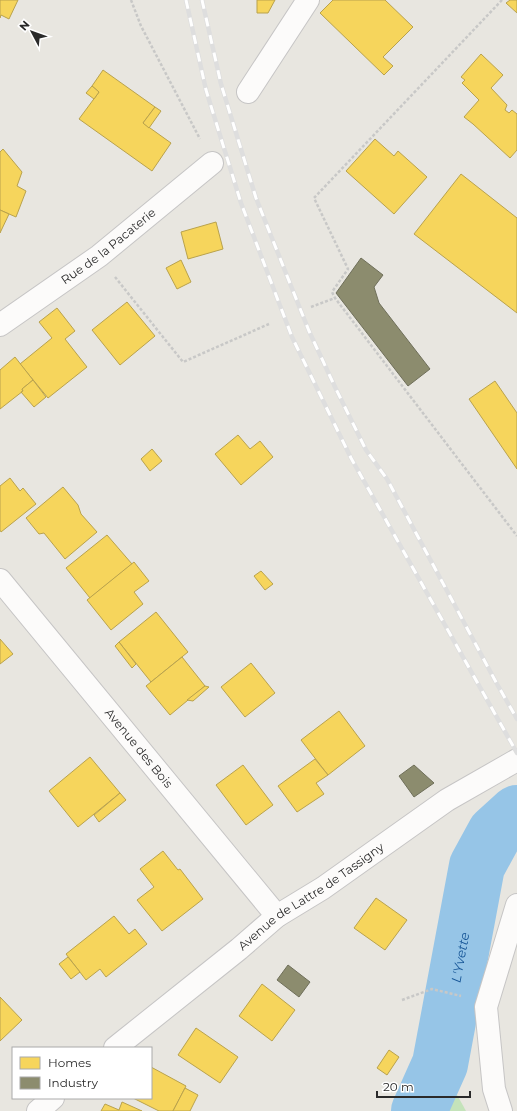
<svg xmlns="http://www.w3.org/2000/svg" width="517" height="1111" font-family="Montserrat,sans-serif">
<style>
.green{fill:#c4e3ba}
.water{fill:#96c5e7}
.homes{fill:#f6d55c;stroke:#b9a24d}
.industry{fill:#8c8c6e;stroke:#6f6f5a}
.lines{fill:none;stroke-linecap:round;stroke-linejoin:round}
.river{stroke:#96c5e7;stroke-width:56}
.minor-casing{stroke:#c6c5c5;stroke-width:24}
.path{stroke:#c8c8c7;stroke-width:2.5;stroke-dasharray:3 2;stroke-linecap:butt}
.minor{stroke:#fcfbfa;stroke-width:22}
.rail-casing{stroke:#dedede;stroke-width:4.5}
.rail{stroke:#fff;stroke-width:3;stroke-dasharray:9;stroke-linecap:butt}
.labels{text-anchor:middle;stroke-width:4;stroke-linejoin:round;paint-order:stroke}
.street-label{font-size:12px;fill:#2a2a2a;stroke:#fff}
.water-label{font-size:13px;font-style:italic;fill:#135395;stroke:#fff}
</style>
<rect width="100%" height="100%" fill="#e8e6e0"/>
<path class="green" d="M440 1064 466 1111H419Z"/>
<path class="water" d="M517 790V844L505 855 484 889 477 961 447 960 456 881 466 849 480 818 507 795Z"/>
<g class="homes">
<path d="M0 0H18L9 19 1 15 0 18Z"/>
<path d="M257 0H275L268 13H257Z"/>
<path d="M333 0H385L413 27 383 57 393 66 384 75 320 13Z"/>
<path d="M510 0H517V13L506 3Z"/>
<path d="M481 54 503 75 491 88 507 105 505 110 509 113 512 110 517 114V150L510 158 473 124 464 117 479 100 462 83 465 80 461 77Z"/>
<path d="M103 70 155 107 143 123 171 143 152 171 79 119 99 92 92 86Z"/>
<path d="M92 86 99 92 94 99 86 93Z"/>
<path d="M155 107 161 111 149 128 143 123Z"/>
<path d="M375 139 394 156 398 151 427 177 394 214 346 171Z"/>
<path d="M3 149 22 172 17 186 26 191 16 217 0 210V152Z"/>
<path d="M461 174 517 218V313L414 234Z"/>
<path d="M0 210 9 214 0 233Z"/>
<path d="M216 222 223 249 188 259 181 232Z"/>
<path d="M181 260 191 282 177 289 166 268Z"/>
<path d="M127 302 155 336 120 365 92 330Z"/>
<path d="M57 308 75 331 65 339 87 367 48 398 20 364 52 338 39 322Z"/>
<path d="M15 357 33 380 22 389 23 391 0 409V370Z"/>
<path d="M33 380 46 397 34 407 21 392 23 391 22 389Z"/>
<path d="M495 381 517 413V469L469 399Z"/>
<path d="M238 435 250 449 260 441 273 457 241 485 215 454Z"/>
<path d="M152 449 162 461 150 471 141 459Z"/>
<path d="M10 478 20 491 23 488 36 504 1 532 0 530V486Z"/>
<path d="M63 487 78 505 81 514 97 532 65 559 44 533 39 534 26 518Z"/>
<path d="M107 535 132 564 90 598 66 568Z"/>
<path d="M134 562 149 581 134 592 143 604 111 630 87 600Z"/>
<path d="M261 571 273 584 265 590 254 576Z"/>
<path d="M156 612 188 652 151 682 119 642Z"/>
<path d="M0 639 13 654 0 664Z"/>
<path d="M119 642 136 664 132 668 115 646Z"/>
<path d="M182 657 205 686 170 715 146 686Z"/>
<path d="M251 663 275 693 245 717 221 687Z"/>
<path d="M205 686 209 687 193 701 187 700Z"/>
<path d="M339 711 365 746 328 775 301 740Z"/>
<path d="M90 757 120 793 78 827 49 791Z"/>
<path d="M315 759 328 775 316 783 324 794 297 812 278 786Z"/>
<path d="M243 765 273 805 246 825 216 785Z"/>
<path d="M120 793 126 800 99 822 94 815Z"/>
<path d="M163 851 178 870 180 869 203 899 162 931 137 900 154 887 140 869Z"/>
<path d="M376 898 407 920 385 950 354 928Z"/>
<path d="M114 916 129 934 135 929 147 944 106 977 100 969 86 980 66 954Z"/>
<path d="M68 957 80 972 71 979 59 964Z"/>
<path d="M262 984 295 1010 272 1041 239 1016Z"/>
<path d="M0 997 22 1020 0 1041Z"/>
<path d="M196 1028 238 1057 220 1083 178 1055Z"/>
<path d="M389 1050 399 1057 387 1075 377 1068Z"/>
<path d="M151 1067 186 1086 173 1111H159L133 1098H151Z"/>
<path d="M185 1088 198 1095 190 1111H173Z"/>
<path d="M122 1102 142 1111H101L105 1104 119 1110Z"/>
</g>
<g class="industry">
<path d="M361 258 383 275 374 287 379 303 430 369 408 386 336 293Z"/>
<path d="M414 765 434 783 414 797 399 776Z"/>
<path d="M288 965 310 982 299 997 277 980Z"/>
</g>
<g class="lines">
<path class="river" id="s1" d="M419 1111 440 1064 477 866 495 833 517 813"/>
<g class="minor-casing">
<g id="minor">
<path d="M248 92 308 0"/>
<path id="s2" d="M0 325 99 256 212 163"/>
<path id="s3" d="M0 580 277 916"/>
<path id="s4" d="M115 1048 239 949 277 916 323 888 447 800 517 760"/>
<path d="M38 1111 53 1098"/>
<path d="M501 1111 494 1089 486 1007 517 905"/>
</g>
</g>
<g class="path">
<path d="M131 0 141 26 200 139"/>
<path d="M502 0 314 198 348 269 332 292 335 298 517 536"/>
<path d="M115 277 183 362 269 324"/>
<path d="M311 307 335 298"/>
<path d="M402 1000 432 989 461 996"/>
</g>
<use href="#minor" class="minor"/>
<g class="rail-casing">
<g id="rail">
<path d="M186 0 206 90 241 203 292 337 351 458 517 753"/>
<path d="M202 0 221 84 256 198 309 331 335 387 366 450 387 479 497 684 517 719"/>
</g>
</g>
<use href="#rail" class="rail"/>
</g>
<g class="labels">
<g class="street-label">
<text dy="4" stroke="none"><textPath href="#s2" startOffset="134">Rue de la Pacaterie</textPath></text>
<text dy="4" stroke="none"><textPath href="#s3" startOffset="218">Avenue des Bois</textPath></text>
<text dy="4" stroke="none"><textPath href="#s4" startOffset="248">Avenue de Lattre de Tassigny</textPath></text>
</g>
<g class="water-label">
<text dy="5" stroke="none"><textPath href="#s1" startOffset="160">L'Yvette</textPath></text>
</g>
</g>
<rect x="12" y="1047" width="140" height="52" fill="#ffffff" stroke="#aaaaaa"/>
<rect x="20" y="1057" width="20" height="12" fill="#f6d55c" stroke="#aaaaaa"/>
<text x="48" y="1067" font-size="12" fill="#2a2a2a">Homes</text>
<rect x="20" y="1077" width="20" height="12" fill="#8c8c6e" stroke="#aaaaaa"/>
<text x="48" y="1087" font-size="12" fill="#2a2a2a">Industry</text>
<g transform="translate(32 32) rotate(311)" stroke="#ffffff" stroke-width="3" paint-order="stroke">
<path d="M0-3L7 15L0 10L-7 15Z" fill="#2a2a2a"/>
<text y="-6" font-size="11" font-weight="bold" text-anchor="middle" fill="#2a2a2a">N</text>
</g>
<path d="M377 1091v6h93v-6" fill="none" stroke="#2a2a2a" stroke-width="2"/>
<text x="383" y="1091" font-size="12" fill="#2a2a2a" stroke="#ffffff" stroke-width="3" paint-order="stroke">20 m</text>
</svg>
